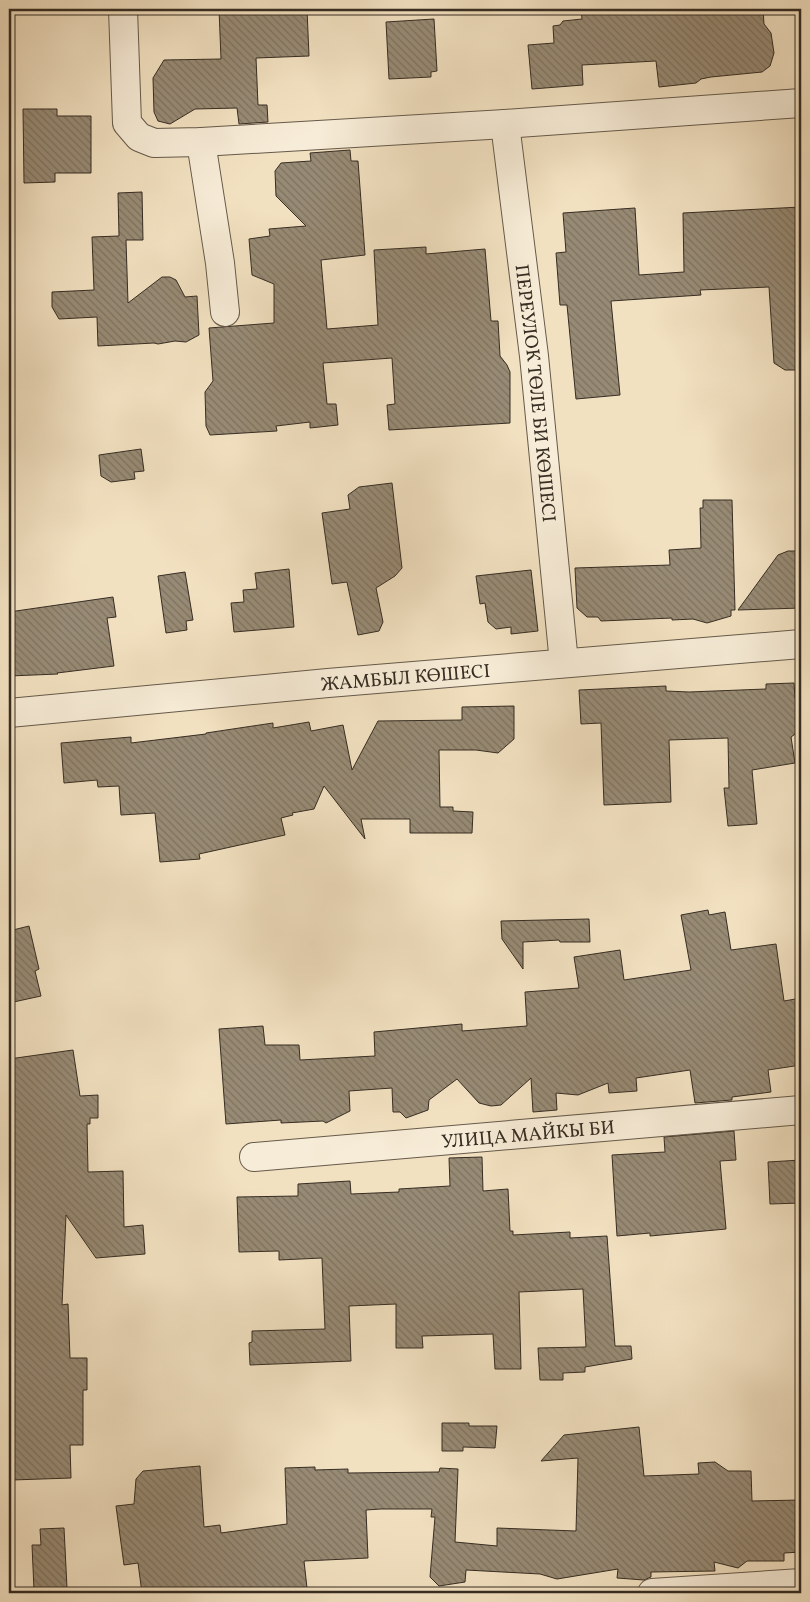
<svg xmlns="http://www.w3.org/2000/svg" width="810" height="1602" font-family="Vollkorn,serif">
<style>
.building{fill:url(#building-back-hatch);stroke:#362d23}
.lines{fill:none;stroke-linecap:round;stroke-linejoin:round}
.minor-casing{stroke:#655a4a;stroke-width:30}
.minor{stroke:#f7ecd7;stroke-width:28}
.labels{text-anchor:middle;stroke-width:5;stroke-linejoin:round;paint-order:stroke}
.street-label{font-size:19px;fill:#362d23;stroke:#f7ecd7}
</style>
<defs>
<pattern id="building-back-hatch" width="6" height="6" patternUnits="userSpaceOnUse" patternTransform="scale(1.25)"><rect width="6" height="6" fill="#988b75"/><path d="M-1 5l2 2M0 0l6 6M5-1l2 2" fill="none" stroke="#7d7260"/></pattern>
</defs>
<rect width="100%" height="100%" fill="#f2e1c1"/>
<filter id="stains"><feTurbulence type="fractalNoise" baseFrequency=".004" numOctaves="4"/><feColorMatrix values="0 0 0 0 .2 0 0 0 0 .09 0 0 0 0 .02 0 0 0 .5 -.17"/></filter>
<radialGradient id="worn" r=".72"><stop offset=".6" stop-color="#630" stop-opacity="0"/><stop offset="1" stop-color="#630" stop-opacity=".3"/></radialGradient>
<g class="building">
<path d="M219 9H307L309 56 256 58 258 105H267L268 122 239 124 237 108 195 109 170 124 158 121 154 112 153 78 164 60 221 59Z"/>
<path d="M581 9H763L764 24 771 33 774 53 770 66 762 72 711 77 701 79 696 83 659 87 656 61 582 65 583 85 532 89 528 45 554 43 553 26 560 25 563 21 582 19Z"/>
<path d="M434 19 437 71 431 72V77L389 79 386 22Z"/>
<path d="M23 109H57V116H91V173H55V182L24 183Z"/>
<path d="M350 150 351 161H358L365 255 321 260 327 329 378 325 374 250 426 247V254L485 249 491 321H498L500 356 507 365 510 372V423L389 430 387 405 395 404 392 358 323 363 327 404H336L338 425 310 428V422L276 426 277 431 210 435 206 426 205 392 213 381 209 328 274 323V284L252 275 249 239 270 236 269 229 306 226 276 196 275 171 281 163 311 161 310 153Z"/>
<path d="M142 192 143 240H126L128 303 162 277H170L176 280 185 297 197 296 199 335 186 342 175 341 158 344 154 343 98 346 97 317 59 319 52 307V292L94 290 92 237 119 236 118 193Z"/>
<path d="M801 207V370H785L774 363 769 287 700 290 701 295 611 301 620 395 576 399 567 305H560L556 253 566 252 563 213 635 208 639 275 684 272 683 213Z"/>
<path d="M141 449 144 471 134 472 135 479 111 482 101 476 99 455Z"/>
<path d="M392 483 402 568 395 576 376 588 383 622 379 631 358 635 347 582 332 584 322 513 350 509 348 495 359 487Z"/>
<path d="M703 500H732L735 610H731V616L707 623 693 619 672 620V618L601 621 598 617H587L577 608 575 568 670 565 669 550 701 548 700 508H703Z"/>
<path d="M788 551H801V608L738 610 778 555Z"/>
<path d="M289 569 294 627 234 632 231 603 244 602 243 590 257 589 255 573Z"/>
<path d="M531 570 538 631 511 634V627L496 629 488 622 485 603 480 604 476 576Z"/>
<path d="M185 572 193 620 186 621 187 630 166 633 158 576Z"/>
<path d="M113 597 116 617 107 618 114 666 57 673 58 674 9 676V612Z"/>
<path d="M794 683 795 698H801V730L791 737 795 763 752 770 757 824 728 826 724 788H729L728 738 669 740 671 802 604 805 601 723 581 724 579 690 666 686V691L689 692 766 689V684Z"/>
<path d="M514 706V739L498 753 476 750H439L440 807H453V811L473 812 472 833H410V819H361L365 839 324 786 314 809 292 813 293 815 281 818 285 835 199 854 200 859 160 862 155 813 121 815 119 786 98 787 97 780 64 783 61 743 131 737V743L206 734V733L273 723V728L309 722 311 731 343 725 352 770 378 721 462 720V707Z"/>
<path d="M708 910 709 915 725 912 731 950 776 944 784 1001 801 998V1065L768 1070 771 1092 732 1097V1100L695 1103 690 1070 636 1078 637 1091 609 1093 608 1083 578 1095 556 1093 557 1110 533 1112 531 1078 501 1105 491 1106 479 1103 457 1079 429 1100 428 1110 406 1118 400 1112H393L392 1088 349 1091 350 1111 326 1123 323 1121 281 1123V1120L226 1124 219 1029 263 1026 265 1045H299L300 1060 375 1056 374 1032 462 1024V1031L527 1026 525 992 579 988 574 957 620 950 624 980 691 970 681 915Z"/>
<path d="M589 919 590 942H560L559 940 523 942V969L502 939 501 921Z"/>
<path d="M29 926 39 969 35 971 41 996 9 1003V931Z"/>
<path d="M73 1050 80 1096 98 1095V1118H90V1124H87L88 1172 123 1171 124 1227 143 1225 145 1254 96 1258 66 1215 62 1305 68 1304 70 1358H87V1390H83V1445H70L71 1478 12 1480 10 1430 9 1431V1348H11L9 1302V1059Z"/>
<path d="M734 1131 736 1160 720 1161 726 1229 650 1236V1233L617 1236 612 1155 665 1152 664 1137Z"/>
<path d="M482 1157 483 1191 508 1189 510 1231H513V1235L570 1232V1238L607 1236 615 1346H631L632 1359 585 1367V1372L563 1373V1380H540L538 1348 586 1347 583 1289 519 1292 521 1369H495L493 1334 422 1336 423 1348H396V1304L349 1306 351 1361 250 1365 249 1343 252 1342V1331L325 1329 322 1258 279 1260V1251L239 1252 237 1197 298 1196V1184L350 1181 351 1194 399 1192V1189L450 1186 449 1158Z"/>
<path d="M801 1160V1203L770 1204 768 1162Z"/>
<path d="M442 1423H469V1426H497L495 1448 463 1447V1451H442Z"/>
<path d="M639 1427 644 1476 699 1474 698 1463 715 1462 728 1471H751L752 1501 801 1500V1552L784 1553V1561H747L738 1568 714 1562 715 1571 651 1572V1577L644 1580 617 1578 618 1569 557 1579 540 1574 466 1570 465 1582 439 1586 430 1577 435 1517H431L432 1509H381L366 1510 368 1558 304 1561 307 1588 265 1593H142L138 1563 124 1565 116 1506 134 1504 136 1479 143 1471 200 1466 204 1527 220 1525 221 1533 287 1524 285 1468 315 1467V1470L348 1469V1473L439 1472 440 1468 458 1469 455 1542 497 1546V1528L576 1531 578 1458 541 1461 564 1435Z"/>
<path d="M64 1528 67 1588 34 1590 32 1545H41L40 1529Z"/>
</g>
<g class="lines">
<g class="minor-casing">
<g id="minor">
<path d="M123 9 127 123 139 137 154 143 201 142 505 124 801 103"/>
<path id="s1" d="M505 124 534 356 564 663"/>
<path d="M201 142 220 263 225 312"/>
<path id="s2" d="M9 713 328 683 801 644"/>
<path id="s3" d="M254 1157 801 1110"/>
<path d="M652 1593 801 1583"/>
</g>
</g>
<use href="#minor" class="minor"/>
</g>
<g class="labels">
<g class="street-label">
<text dy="7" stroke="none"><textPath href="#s1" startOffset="271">ПЕРЕУЛОК ТӨЛЕ БИ КӨШЕСІ</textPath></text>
<text dy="7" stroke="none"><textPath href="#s2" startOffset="398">ЖАМБЫЛ КӨШЕСІ</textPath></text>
<text dy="7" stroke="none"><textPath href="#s3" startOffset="275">УЛИЦА МАЙКЫ БИ</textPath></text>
</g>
</g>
<rect width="810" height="1602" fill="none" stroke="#f2e1c1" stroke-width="30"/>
<rect x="10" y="10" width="790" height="1582" fill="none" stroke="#362d23" stroke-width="2.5"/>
<rect x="15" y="15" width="780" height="1572" fill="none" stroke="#362d23"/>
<rect width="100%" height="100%" filter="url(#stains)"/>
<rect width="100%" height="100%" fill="url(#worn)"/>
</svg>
